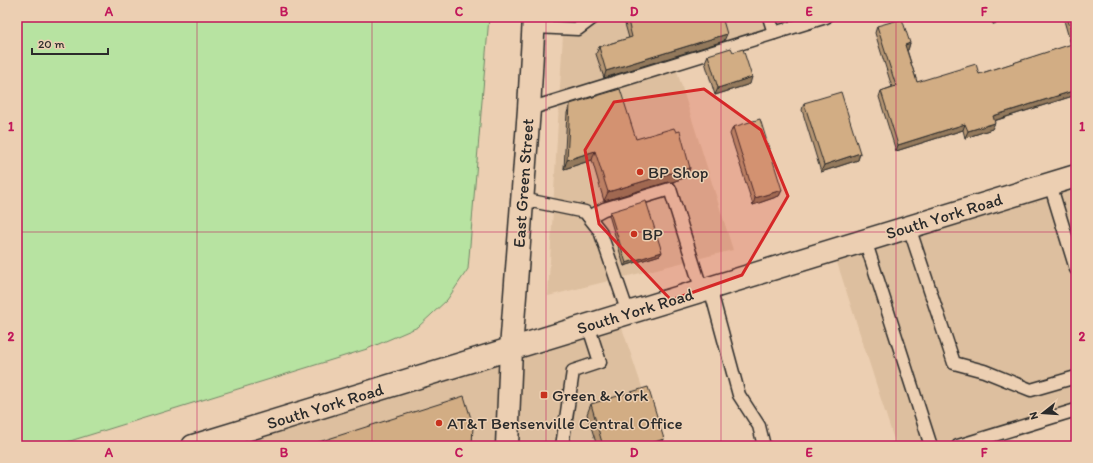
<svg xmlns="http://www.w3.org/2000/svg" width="1093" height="463" font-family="Itim,sans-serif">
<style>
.built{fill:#ddbf9f}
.green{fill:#b7e3a1;stroke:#718766}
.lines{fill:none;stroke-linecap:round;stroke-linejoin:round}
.lane-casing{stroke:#2b2b2b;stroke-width:15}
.street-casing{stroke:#2b2b2b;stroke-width:25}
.secondary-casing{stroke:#2b2b2b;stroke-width:25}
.lane{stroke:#eccfb2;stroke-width:12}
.street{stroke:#eccfb2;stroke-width:22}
.secondary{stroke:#eccfb2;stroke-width:22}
.wall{fill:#b59572;stroke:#2b2b2b}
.shaded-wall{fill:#93795c;stroke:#2b2b2b}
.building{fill:#d2ad84;stroke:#2b2b2b}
.marked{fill:#d62828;fill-opacity:0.2;stroke:#d62828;stroke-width:3;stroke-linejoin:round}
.grid{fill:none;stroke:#c2185b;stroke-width:1;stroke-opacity:0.55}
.poi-dot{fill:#c8321e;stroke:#eccfb2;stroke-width:1.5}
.labels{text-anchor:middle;stroke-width:3;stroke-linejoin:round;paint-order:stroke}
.poi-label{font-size:17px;fill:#2b2b2b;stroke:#eccfb2;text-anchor:start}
.street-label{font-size:17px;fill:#2b2b2b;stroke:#eccfb2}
.neatline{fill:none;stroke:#c2185b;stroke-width:1.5}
.grid-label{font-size:13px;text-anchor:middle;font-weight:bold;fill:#c2185b}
</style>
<rect width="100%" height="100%" fill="#eccfb2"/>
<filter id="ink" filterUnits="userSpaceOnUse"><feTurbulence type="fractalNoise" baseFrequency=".025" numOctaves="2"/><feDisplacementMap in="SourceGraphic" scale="8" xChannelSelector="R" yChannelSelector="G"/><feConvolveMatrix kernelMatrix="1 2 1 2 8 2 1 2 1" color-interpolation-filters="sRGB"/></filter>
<g filter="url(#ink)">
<g class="built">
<path d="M564 17H809L676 68 733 250 548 296Z"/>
<path d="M1076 181V405L943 446H896L835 256Z"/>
<path d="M620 322 645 396 660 446H511L516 353Z"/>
<path d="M505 359 500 446H220Z"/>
</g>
<path class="green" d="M17 17H489L468 269 447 300 418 327 367 349 54 446H17Z"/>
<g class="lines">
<g class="lane-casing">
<g id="lane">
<path d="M769 17 774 33"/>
<path d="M534 27 578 29 594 17"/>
<path d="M529 109 826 17"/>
<path d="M1050 184 1076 269"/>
<path d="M522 199 585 212 600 231 628 313"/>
<path d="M589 217 604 209 670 189 702 291"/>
<path d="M909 227 954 363 984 371 1031 390 1076 377"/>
<path d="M865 240 931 446"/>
<path d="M710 288 739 395 759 426 764 446"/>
<path d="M562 446 573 371 600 362 588 325"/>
<path d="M958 446 1076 410"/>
</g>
</g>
<g class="street-casing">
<path id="street" d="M507 446 511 349"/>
</g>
<g class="secondary-casing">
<g id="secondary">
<path d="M511 349 529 109 534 17"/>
<path d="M193 446 1076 176"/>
</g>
</g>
<use href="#lane" class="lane"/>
<use href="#street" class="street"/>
<use href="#secondary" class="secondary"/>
</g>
<g class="wall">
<path d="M623 17H722L724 41 604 78 596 54 599 47 629 38Z"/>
<path d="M990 17H1016L993 24Z"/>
<path d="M1063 17H1076V95L994 121 992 129 965 138 963 130 896 151 879 97 881 91 892 87 875 33 877 26 910 43 908 50H907L917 82 979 74 1071 45Z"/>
<path d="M733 52 750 84 715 95 705 62 708 55Z"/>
<path d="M804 103 860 153 858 160 821 172 802 110Z"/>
<path d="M570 104 636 139 687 177 672 182H668L604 201 592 160 564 169 567 113Z"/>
<path d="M733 127 782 190 779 196 753 205 730 134Z"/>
<path d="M610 212 662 252 660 255 624 266 609 215Z"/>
<path d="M591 404 664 439 661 446H597L587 414Z"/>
</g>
<g class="shaded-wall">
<path d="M997 17H1016L993 24 995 18Z"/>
<path d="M727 34 724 41 604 78 606 71Z"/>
<path d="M910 43 908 50 903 52 905 45Z"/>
<path d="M752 77 750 84 715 95 718 88Z"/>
<path d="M1076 90V95L990 122 993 116Z"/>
<path d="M995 123 992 129 965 138 968 131Z"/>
<path d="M965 124 963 130 896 151 898 145Z"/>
<path d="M595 151 592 160 564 169 567 160Z"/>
<path d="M860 153 858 160 821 172 824 165Z"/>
<path d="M690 168 687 177 672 182H668L604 201 608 192 671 173Z"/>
<path d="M782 190 779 196 753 205 755 198Z"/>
<path d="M662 252 660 255 624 266 626 263Z"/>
<path d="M664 439 661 446H642Z"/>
</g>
<g class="building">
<path d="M627 17H722L727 34 606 71 599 47 632 37Z"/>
<path d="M1067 17H1076V90L993 116 995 123 968 131 965 124 898 145 881 91 896 86 877 26 902 19 910 43 905 45 917 82 976 64 979 74 1075 43Z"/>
<path d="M731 48 733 52 743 49 752 77 718 88 708 55Z"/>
<path d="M620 89 636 139 674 128 676 132 680 131 690 168 675 173H671L608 192 595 151 567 160 570 104Z"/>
<path d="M841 92 860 153 824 165 804 103Z"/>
<path d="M760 119 782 190 755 198 733 127Z"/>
<path d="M646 201 662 252 626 263 610 212Z"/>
<path d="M648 387 664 439 642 446H603L591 404Z"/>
<path d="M464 396 473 425 472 446H306Z"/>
</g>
</g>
<path class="marked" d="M704 89 761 130 788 196 742 275 671 300 599 224 585 150 614 102Z"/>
<path class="grid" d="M197 17V446M372 17V446M546 17V446M721 17V446M896 17V446M17 232H1076"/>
<g class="poi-dot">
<circle cx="640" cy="172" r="4"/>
<circle cx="634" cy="234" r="4"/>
<rect x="540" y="391" width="8" height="8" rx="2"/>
<circle cx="439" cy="423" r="4"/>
</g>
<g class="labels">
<g class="poi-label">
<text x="648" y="178">BP Shop</text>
<text x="642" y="240">BP</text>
<text x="552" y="401">Green &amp; York</text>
<text x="447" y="429">AT&amp;T Bensenville Central Office</text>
</g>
<g class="street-label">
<text transform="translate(523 183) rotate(-86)" y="6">East Green Street</text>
<text transform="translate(944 216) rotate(-17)" y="6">South York Road</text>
<text transform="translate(635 311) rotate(-17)" y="6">South York Road</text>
<text transform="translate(325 406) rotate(-17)" y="6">South York Road</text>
</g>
</g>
<rect width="1093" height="463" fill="none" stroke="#eccfb2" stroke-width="44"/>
<g transform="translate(1043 413) rotate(253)" stroke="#eccfb2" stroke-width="3" paint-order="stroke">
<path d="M0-3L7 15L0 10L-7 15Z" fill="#2b2b2b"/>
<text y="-6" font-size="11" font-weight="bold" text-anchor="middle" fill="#2b2b2b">N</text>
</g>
<path d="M32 48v6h76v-6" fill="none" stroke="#2b2b2b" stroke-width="2"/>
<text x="38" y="48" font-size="12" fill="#2b2b2b" stroke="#eccfb2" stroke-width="3" paint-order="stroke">20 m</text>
<rect x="22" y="22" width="1049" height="419" class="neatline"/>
<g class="grid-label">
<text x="109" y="16">A</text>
<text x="284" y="16">B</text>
<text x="459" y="16">C</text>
<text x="634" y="16">D</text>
<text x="809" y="16">E</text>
<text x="984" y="16">F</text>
<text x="11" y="131">1</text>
<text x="1082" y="131">1</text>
<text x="11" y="341">2</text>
<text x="1082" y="341">2</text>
<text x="109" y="457">A</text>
<text x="284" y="457">B</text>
<text x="459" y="457">C</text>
<text x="634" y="457">D</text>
<text x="809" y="457">E</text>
<text x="984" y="457">F</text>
</g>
</svg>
